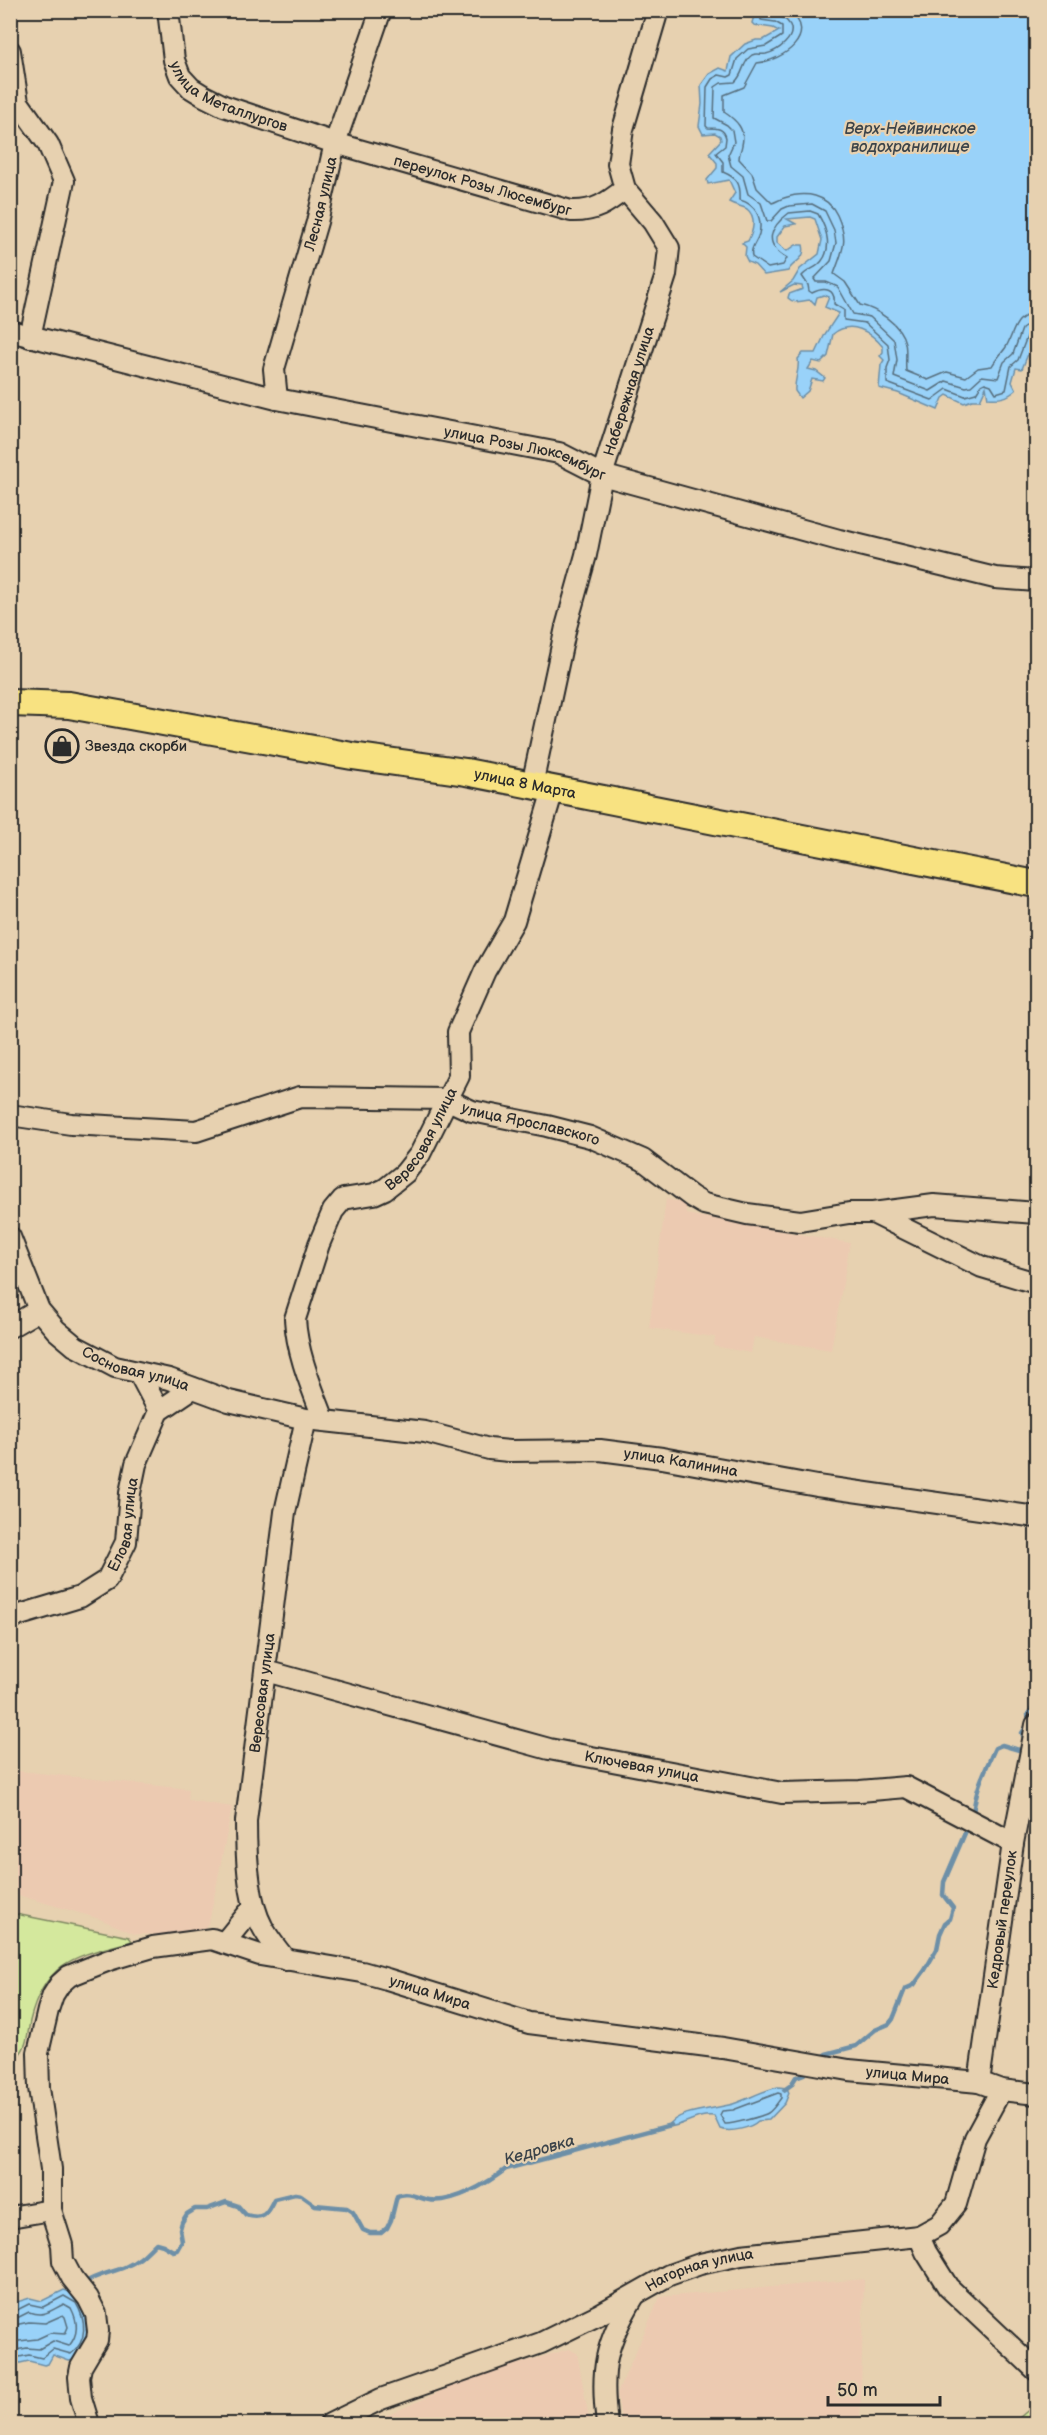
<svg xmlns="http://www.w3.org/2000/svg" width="1047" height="2435" font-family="'Balsamiq Sans',sans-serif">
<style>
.built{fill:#eccab1}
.green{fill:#d4e89d;stroke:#808a64;stroke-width:1.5}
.water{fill:#99d2f9;stroke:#6d8fa7;stroke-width:1.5}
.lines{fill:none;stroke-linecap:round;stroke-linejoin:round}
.shore{stroke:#576e7d;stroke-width:1.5}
.stream{stroke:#6d8fa7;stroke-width:4.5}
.minor-casing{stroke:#2b2b2b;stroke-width:24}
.major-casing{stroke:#2b2b2b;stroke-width:30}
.minor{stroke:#e7d1b0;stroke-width:20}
.major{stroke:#f8e281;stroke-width:26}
.labels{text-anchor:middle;stroke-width:4.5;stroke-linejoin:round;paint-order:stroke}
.street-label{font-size:15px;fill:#2b2b2b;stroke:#e7d1b0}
.poi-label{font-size:15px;fill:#2b2b2b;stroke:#e7d1b0;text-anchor:start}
.water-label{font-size:16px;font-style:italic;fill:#3c444a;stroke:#e7d1b0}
</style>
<rect width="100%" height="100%" fill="#e7d1b0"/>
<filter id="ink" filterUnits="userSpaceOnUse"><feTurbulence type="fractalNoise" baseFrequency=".0167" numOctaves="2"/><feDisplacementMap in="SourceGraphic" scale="12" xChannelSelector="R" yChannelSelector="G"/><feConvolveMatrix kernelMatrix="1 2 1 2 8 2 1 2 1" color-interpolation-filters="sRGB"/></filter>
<g filter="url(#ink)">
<g class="built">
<path d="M666 1199 686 1203V1214L850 1243 831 1350 754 1337 751 1353 714 1346 715 1337 649 1328Z"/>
<path d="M10 1770 189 1789 188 1800 232 1807 209 1923 197 1936 135 1934 100 1919 11 1893Z"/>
<path d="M864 2279 860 2424H622L617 2394 660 2297Z"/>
<path d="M569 2349 577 2353 590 2424H368L472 2377Z"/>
</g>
<g class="green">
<path d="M11 1913 129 1937 132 1941C109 1948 82 1952 62 1966 45 1979 35 2000 30 2021 27 2038 27 2052 11 2061Z"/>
<path d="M1032 2407 1036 2408V2424H1012Z"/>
</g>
<g class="water">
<path d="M751 11H1036V334L1022 369 1016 368 1012 382 1016 390C1007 398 1000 399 988 398L986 387 980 400H972L964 403 947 395 943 398 938 410 898 393 879 388 881 365 884 360 880 356 883 352V347C871 332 851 319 833 334L828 356 821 363 813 361 808 369 816 371 825 378 823 381 812 379 808 391 800 398 795 391C794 379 800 370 798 359L803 353H816L825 334 839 313 825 307 829 297 824 295 817 297 815 304 811 300C802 300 795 305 788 298L789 294 803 289 802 286 794 285 780 292 793 281 800 269 819 254 822 240 815 219 810 217 787 219 796 224 785 226 777 237V243L787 251 796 245H803C807 260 793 261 788 271L764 275 755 265 748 262 745 256 746 247 742 243 748 241C753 232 757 217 747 209 742 206 736 206 729 202L735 193 729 180 708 184 707 180 717 168V163L709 153 721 140 720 136 715 133 703 134 699 126 702 104 701 85 709 74 720 68 728 71 731 57 745 44 756 40H763L779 31 773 28 754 25 752 23 755 12Z"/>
<path d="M778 2087 787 2088 789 2093 785 2103 769 2120 758 2121C751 2128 730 2133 720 2129L714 2116C696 2114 684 2126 668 2127 675 2110 717 2109 733 2104 748 2099 762 2091 778 2087Z"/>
<path d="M64 2290C86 2295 87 2317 89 2337L74 2360 69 2361 53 2355 48 2364 44 2365 29 2361 11 2365 10 2304 30 2298 42 2301Z"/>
</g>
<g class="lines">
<g class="shore">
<path d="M761 10V20L775 22 782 26V36L766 46 748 49 737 59 732 75 728 77 719 75 712 79 707 87 706 126 708 128C717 128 724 128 726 138L725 146 716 153 723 162V172C737 178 741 183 740 200 755 204 763 218 759 234 756 244 750 247 752 257L768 268 783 265 787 258C763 244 769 228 789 213L810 211 818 214C827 229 834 251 818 265 813 269 806 271 802 276L808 285 809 291 812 293C824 287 836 288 834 304L844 310V320L865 323 888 344 890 360 887 368V383L932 400 947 389 965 396 976 393 981 385 985 383 991 385 996 393 1006 390 1011 366 1018 360 1028 334 1036 330"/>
<path d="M768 10 770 14C778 15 786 17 790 25 796 38 778 51 766 54 761 55 757 53 752 55 742 62 744 74 735 82L721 83 715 87 714 118 727 125 732 130 734 142 728 155 731 166 743 176 748 194 761 203 767 221H771L782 209 789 206 812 204 825 211 834 230 836 243 831 261 814 279 816 282H826L838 287 853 314 870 317 894 340 897 360 894 377 930 391 946 381 966 387 971 386 982 376 998 378 1004 362 1013 354 1022 329 1029 324 1036 323"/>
<path d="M788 10C821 35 782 61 757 63L744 87 724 95V112C736 120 746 129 742 145 741 151 739 153 739 159L752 173 757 188 772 203C776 202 780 199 784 198 806 191 827 194 837 215 849 241 843 249 834 274L845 282 860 305C877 309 901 324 905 343 907 352 905 362 906 371L928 380 947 372 966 377 978 368 992 366C996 359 1002 353 1006 347 1015 331 1014 315 1036 314"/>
<path d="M778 2093 781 2094V2098C778 2102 773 2110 768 2113 763 2116 730 2125 725 2124L720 2115 722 2111 733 2110Z"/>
<path d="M10 2310H17L29 2304 43 2307 64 2296 76 2303C86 2320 88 2341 71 2354L53 2349 42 2358 29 2355 10 2359"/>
<path d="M10 2317H19L29 2312C44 2318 51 2310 64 2304L71 2308C78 2321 79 2334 69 2346L53 2341 39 2349 27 2348 10 2351"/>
<path d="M10 2326 29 2322 45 2323 63 2315 65 2317 68 2327 65 2334 50 2333 37 2339 10 2342"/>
</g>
<g class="stream">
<path d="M973 1814C976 1787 984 1773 995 1748L1002 1745 1019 1750 1025 1747 1027 1745 1022 1733 1029 1723 1028 1714 1036 1704"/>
<path d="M826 2054 856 2046 875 2030 889 2024 893 2019 905 1989 914 1985 925 1970 937 1949 940 1934 945 1923 950 1919 953 1908 943 1895 944 1882 965 1833"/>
<path d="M784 2090 791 2085 796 2077 804 2074"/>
<path d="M84 2283C98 2274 111 2273 125 2267 138 2262 146 2253 156 2243L163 2245 173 2251 177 2250 182 2241 180 2229 182 2222 187 2214 195 2209H207L226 2202 238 2206 246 2215C263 2220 267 2214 274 2199L295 2194 301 2195 315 2205 347 2208 353 2212 363 2230 370 2233H381L387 2228 391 2220 397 2196C409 2191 417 2198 429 2200 453 2204 488 2183 506 2169L671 2125"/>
</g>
<g class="minor-casing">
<g id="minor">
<path id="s1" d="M168 10 174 60 180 76 191 88 204 96 224 106 335 143 571 211C595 212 607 203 625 189"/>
<path d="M10 51 18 102 48 144 64 181 30 337"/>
<path id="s2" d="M10 331 277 399 559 453 602 475 839 540 995 578 1036 581"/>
<path id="s3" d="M277 399 274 369 317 222 335 143 381 10"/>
<path id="s4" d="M532 785 566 627 586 555 602 475 666 275 669 248 653 222 625 189 618 164 623 129 658 10"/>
<path id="s5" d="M10 1115 71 1124 196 1131 300 1097 446 1099 472 1111 547 1126 590 1137 643 1160 692 1197 704 1204 747 1214 800 1221 849 1213H873L934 1205 1036 1213"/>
<path d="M873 1213 982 1267 1036 1283"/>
<path id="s6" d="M10 1237 39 1310 56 1330 75 1346 115 1367 169 1379 229 1401 306 1419 425 1432 489 1449 509 1451 600 1450 662 1458 817 1486 1036 1517"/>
<path d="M10 1327 39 1310"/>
<path d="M159 1411 193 1388"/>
<path id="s7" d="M324 1420C312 1388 297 1354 295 1319L319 1244 333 1211 343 1199 374 1194 385 1189 405 1173 420 1154 459 1076 458 1032 485 971 514 921 553 790"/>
<path id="s8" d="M10 1618 80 1597 107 1580 126 1542 130 1493 136 1464 159 1411 139 1373"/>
<path id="s9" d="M266 1671 549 1749 782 1793 860 1791 906 1787 1013 1843"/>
<path d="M224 1943 254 1906"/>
<path id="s10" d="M286 1960C277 1949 268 1938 262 1926 247 1898 246 1851 246 1821L285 1512 306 1419"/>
<path id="s11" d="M979 2082 1013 1843 1036 1725"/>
<path d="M10 2217 51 2210"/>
<path d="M919 2236 939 2225 956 2204 975 2138 1001 2090"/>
<path id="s12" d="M89 2424 81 2398 79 2377 81 2367 97 2340 98 2331 96 2314 88 2298 72 2278 63 2261 62 2245 51 2210V2169L39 2088 38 2053 48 2010 53 1995 60 1984 69 1976 109 1960 153 1947 212 1939 260 1955 362 1972 387 1979 529 2023 723 2048 849 2070 979 2082 1001 2090 1036 2094"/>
<path id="s13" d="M330 2424 381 2399 541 2343 600 2314 669 2275 700 2264 741 2255 919 2236 926 2252 948 2287 1036 2370"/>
<path d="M607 2424C600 2369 605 2344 634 2296"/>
</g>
</g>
<g class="major-casing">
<g id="major">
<path id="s14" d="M10 703 69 705 352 756 466 772 1036 884"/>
</g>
</g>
<use href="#minor" class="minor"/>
<use href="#major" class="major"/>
</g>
</g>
<defs>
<g id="shop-ring" transform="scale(1.725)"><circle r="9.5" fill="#e7d1b0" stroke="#2b2b2b" stroke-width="1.5"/><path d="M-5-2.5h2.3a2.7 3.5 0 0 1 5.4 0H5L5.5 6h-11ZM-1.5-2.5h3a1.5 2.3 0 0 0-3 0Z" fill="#2b2b2b"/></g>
</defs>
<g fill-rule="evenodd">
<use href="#shop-ring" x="62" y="746"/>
</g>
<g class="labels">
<g class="street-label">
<text dy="5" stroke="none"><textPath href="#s1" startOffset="120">улица Металлургов</textPath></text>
<text dy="5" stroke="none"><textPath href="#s1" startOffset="392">переулок Розы Люсембург</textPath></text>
<text dy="5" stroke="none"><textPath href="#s3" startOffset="202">Лесная улица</textPath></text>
<text dy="5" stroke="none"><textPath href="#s4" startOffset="406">Набережная улица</textPath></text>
<text dy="5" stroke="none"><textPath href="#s2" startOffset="530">улица Розы Люксембург</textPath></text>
<text dy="5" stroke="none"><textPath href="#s14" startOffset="522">улица 8 Марта</textPath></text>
<text dy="5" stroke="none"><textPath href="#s5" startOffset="531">улица Ярославского</textPath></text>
<text dy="5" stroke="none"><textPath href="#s7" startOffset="342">Вересовая улица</textPath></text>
<text dy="5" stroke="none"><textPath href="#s6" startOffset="195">Сосновая улица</textPath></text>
<text dy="5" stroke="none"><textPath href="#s6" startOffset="752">улица Калинина</textPath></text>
<text dy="5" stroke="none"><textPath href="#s8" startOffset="164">Еловая улица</textPath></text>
<text dy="5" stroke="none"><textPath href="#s10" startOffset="278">Вересовая улица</textPath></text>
<text dy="5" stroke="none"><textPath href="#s9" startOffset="388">Ключевая улица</textPath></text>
<text dy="5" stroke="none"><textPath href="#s11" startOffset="164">Кедровый переулок</textPath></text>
<text dy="5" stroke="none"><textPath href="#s12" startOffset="848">улица Мира</textPath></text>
<text dy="5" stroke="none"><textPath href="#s12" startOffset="1334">улица Мира</textPath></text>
<text dy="5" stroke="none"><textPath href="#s13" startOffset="402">Нагорная улица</textPath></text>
</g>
<g class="poi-label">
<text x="85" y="751">Звезда скорби</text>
</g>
<g class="water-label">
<text x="910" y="134">Верх-Нейвинское<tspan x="910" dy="18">водохранилище</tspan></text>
<text transform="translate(539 2149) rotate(-16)" y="6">Кедровка</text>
</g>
</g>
<rect width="1047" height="2435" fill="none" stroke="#e7d1b0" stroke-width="36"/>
<rect x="18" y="18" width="1011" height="2399" fill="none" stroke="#2b2b2b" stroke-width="2" filter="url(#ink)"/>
<path d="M828 2396v9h112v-9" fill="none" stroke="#2b2b2b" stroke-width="3"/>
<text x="837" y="2396" font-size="18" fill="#2b2b2b" stroke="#e7d1b0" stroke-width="4.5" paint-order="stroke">50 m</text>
</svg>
